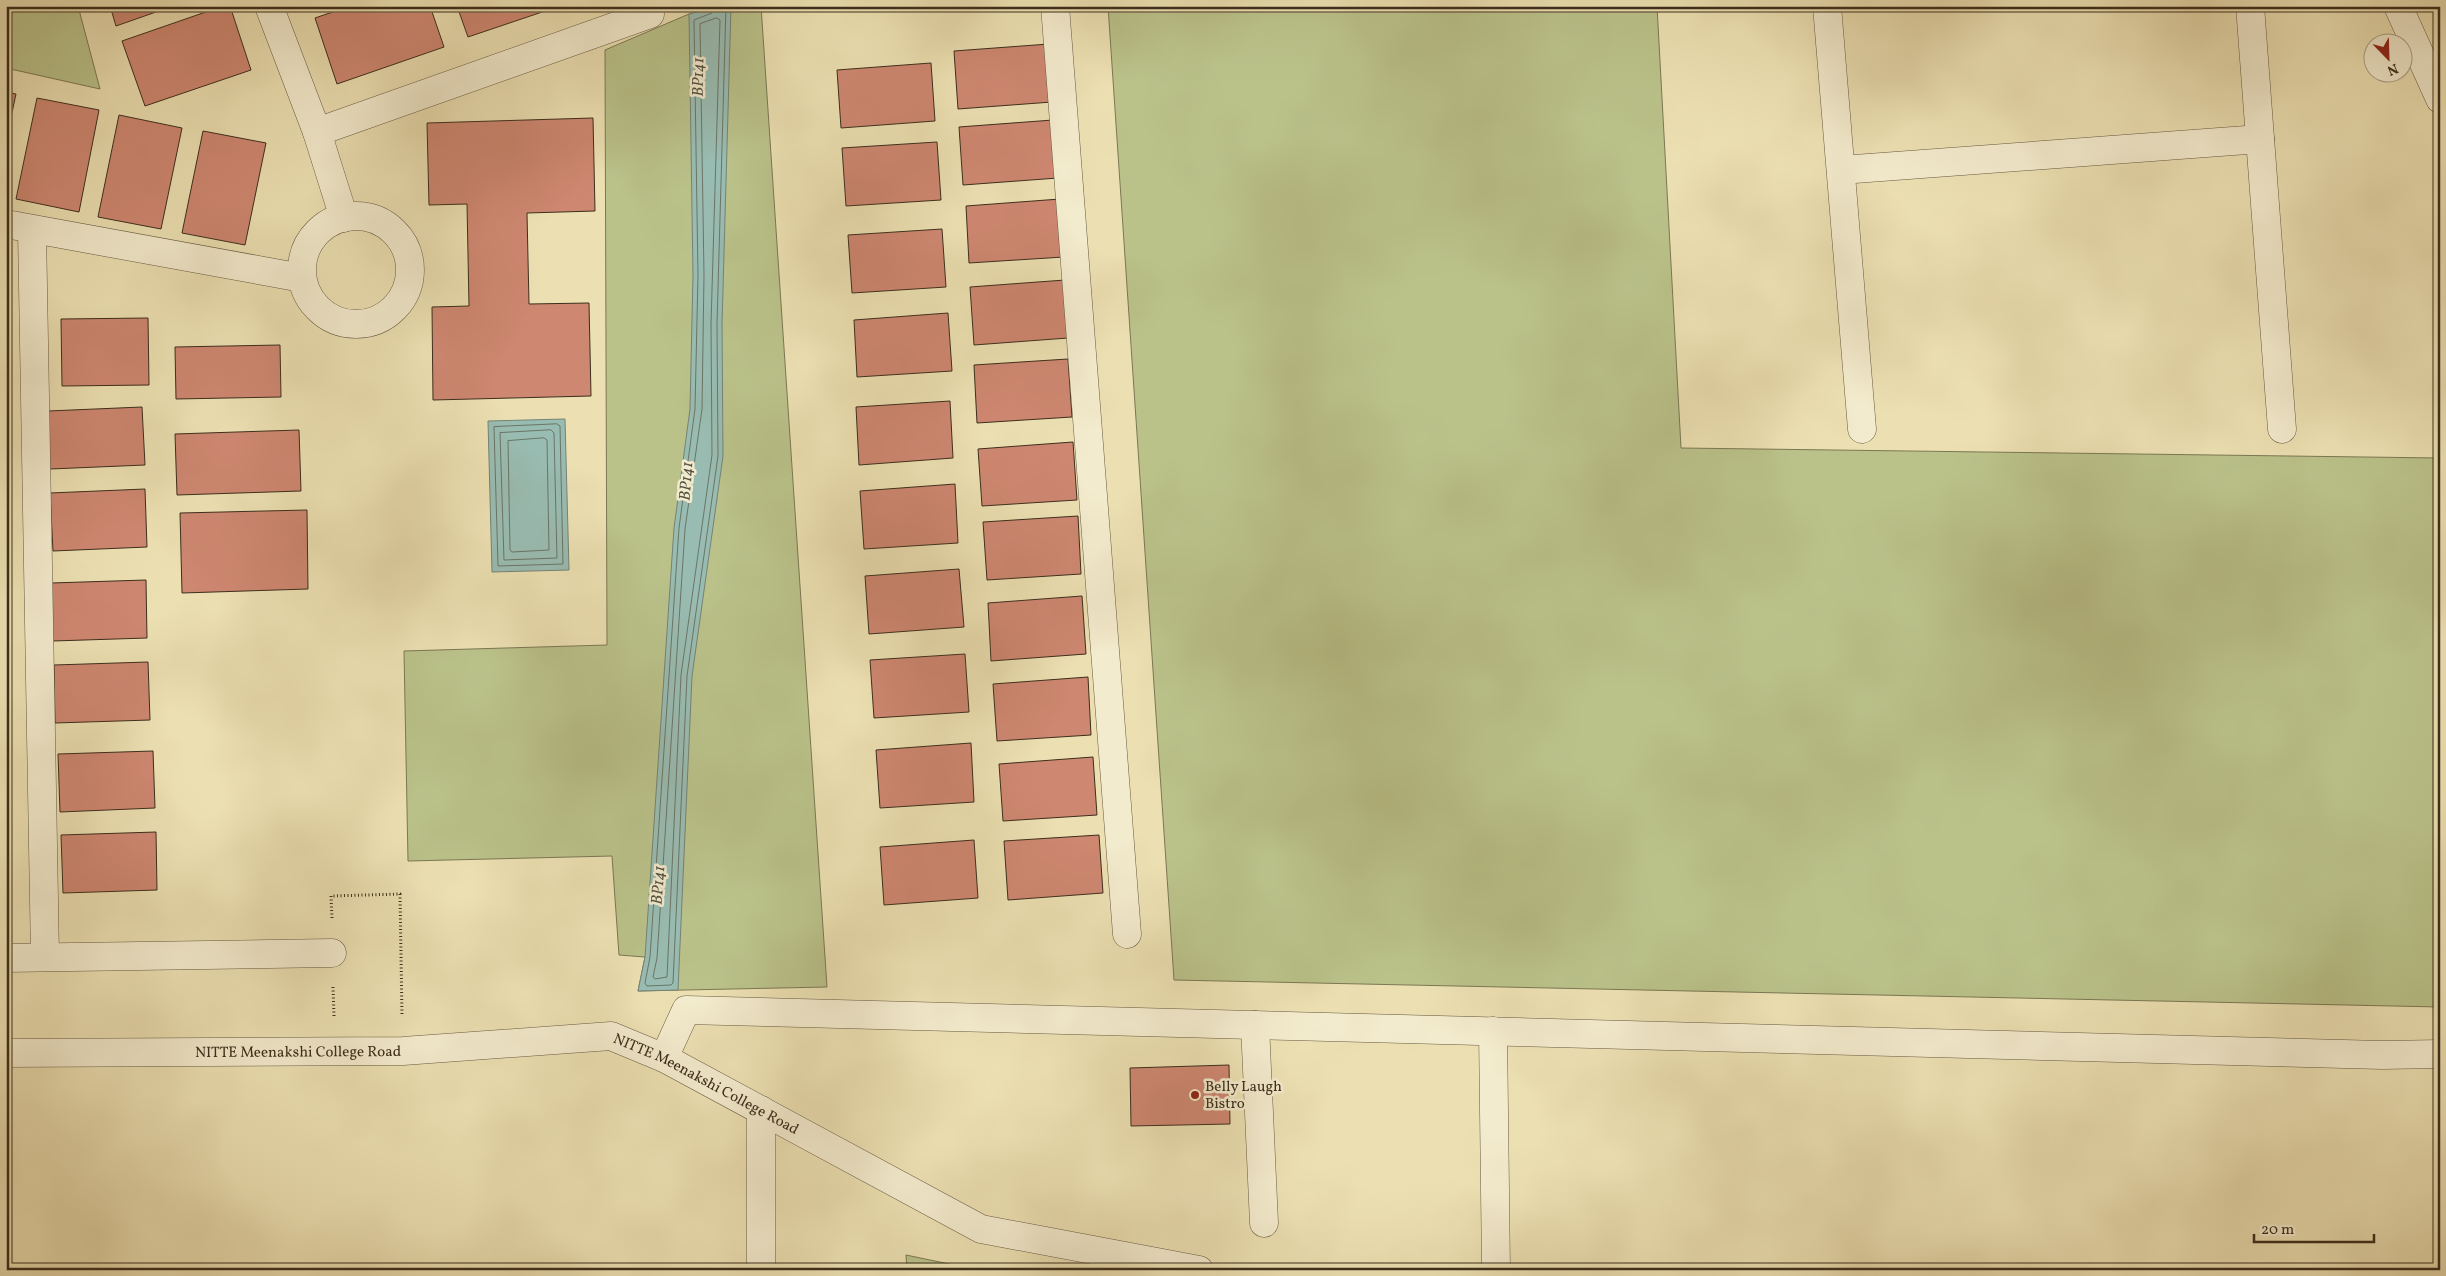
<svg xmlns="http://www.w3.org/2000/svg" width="2446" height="1276" font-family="Vollkorn,serif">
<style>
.green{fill:#bac28a;stroke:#7b7853}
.water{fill:#99bcb2;stroke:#748376}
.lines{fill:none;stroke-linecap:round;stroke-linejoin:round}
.shore{stroke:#6a7567;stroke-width:1}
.building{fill:#ce8771;stroke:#3c2e1c}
.minor-casing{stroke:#685a42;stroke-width:29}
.tertiary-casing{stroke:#685a42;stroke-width:29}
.path{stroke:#3c2e1c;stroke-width:3;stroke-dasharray:1 2.5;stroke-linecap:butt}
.minor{stroke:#f3ebcd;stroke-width:28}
.tertiary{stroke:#f3ebcd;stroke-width:28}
.poi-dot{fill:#8f2418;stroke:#f3ebcd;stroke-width:2}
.labels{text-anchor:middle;stroke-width:5;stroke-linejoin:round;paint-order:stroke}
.street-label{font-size:15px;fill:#3c2e1c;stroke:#f3ebcd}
.poi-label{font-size:15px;fill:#3c2e1c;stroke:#f3ebcd;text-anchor:start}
.water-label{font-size:16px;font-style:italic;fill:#535242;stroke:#f3ebcd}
</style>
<rect width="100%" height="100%" fill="#ece0b2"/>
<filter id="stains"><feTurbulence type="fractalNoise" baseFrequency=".004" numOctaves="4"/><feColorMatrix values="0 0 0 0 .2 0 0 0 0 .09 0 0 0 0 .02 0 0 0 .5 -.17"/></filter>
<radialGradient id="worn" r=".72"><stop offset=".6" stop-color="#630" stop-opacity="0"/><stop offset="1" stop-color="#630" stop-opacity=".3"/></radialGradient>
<g class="green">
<path d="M6 6H78L100 89 6 68Z"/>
<path d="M719 6H761L827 987 638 991 645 957 619 955 612 856 408 861 404 651 607 645 605 50 689 14Z"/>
<path d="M1108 6H1657L1681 448 2440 458V1007L1174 980Z"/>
<path d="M906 1255 978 1270H907Z"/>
</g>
<g class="water">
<path d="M719 6H731L722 324 723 456 692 676 678 990 638 991 645 957 674 528 690 409 693 275 689 14Z"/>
<path d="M565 419 569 570 492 572 488 421Z"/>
</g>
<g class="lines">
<g class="shore">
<path d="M715 6 712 13 694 20 698 275 695 409 679 528 650 957 645 983 647 986 671 985 673 983 687 676 718 456 717 324 726 6"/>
<path d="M717 18 720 20 711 324 712 455 681 675 667 977 655 979 653 977 657 958 685 529 702 409 704 275 700 24Z"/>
<path d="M557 424 560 426 563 564 498 566 494 427Z"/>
<path d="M551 430 554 433 557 558 504 560 500 433Z"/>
<path d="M544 438 547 440 549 550 512 552 510 550 508 441Z"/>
</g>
</g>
<g class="building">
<path d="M110 6H173L116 26Z"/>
<path d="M223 6H230L251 70 145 106 122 41Z"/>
<path d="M350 6H430L444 47 337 84 315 18Z"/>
<path d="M457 6H560L468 37Z"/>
<path d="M1049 44 1052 102 958 109 954 51Z"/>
<path d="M931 63 935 121 841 128 837 70Z"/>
<path d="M6 92 16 94 6 140Z"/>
<path d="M37 98 99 110 79 212 16 199Z"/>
<path d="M119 115 182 128 161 229 98 217Z"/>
<path d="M593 118 595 211 527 213 529 304 589 303 591 396 433 400 432 307 469 306 467 204 429 205 427 123Z"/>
<path d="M1053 120 1058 178 963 185 959 127Z"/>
<path d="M203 131 266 143 245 245 182 233Z"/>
<path d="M937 142 941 200 846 206 842 148Z"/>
<path d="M1060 199 1064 257 969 263 966 206Z"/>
<path d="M942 229 946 287 852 293 848 235Z"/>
<path d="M1065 280 1068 338 974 345 970 287Z"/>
<path d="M948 313 952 371 857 377 854 320Z"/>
<path d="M148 318 149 385 62 386 61 319Z"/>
<path d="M280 345 281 397 176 399 175 347Z"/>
<path d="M1068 359 1072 417 977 423 974 365Z"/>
<path d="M950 401 953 458 859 465 856 407Z"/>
<path d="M142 407 145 465 50 469 48 411Z"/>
<path d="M299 430 301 491 177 495 175 434Z"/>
<path d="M1073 442 1077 500 982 506 978 449Z"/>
<path d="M955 484 958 543 864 549 860 491Z"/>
<path d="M145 489 147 547 53 551 50 493Z"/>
<path d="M307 510 308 589 182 593 180 513Z"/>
<path d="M1078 516 1081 574 987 580 983 522Z"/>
<path d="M959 569 964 627 869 634 865 576Z"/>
<path d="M146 580 147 638 53 641 51 583Z"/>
<path d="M1082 596 1086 654 991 661 988 603Z"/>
<path d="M965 654 969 712 874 718 870 660Z"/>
<path d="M148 662 150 720 55 723 54 665Z"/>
<path d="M1088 677 1091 735 997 741 993 684Z"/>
<path d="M971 743 974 802 880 808 876 750Z"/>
<path d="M153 751 155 808 60 812 58 754Z"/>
<path d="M1093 757 1097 815 1003 821 999 764Z"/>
<path d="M156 832 157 890 63 893 61 835Z"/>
<path d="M1099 835 1103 893 1008 900 1004 841Z"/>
<path d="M974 840 978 898 884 905 880 847Z"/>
<path d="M1229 1065 1230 1124 1131 1126 1130 1068Z"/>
</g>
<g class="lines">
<g class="minor-casing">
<g id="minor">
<path d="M269 6 317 132 344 218"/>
<path d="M1055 6 1127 934"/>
<path d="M1827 6 1862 429"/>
<path d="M2250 6 2282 429"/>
<path d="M2398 6 2440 99"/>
<path d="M317 132 650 14 647 6"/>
<path d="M1841 170 2260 139"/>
<circle cx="356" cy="270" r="54"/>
<path d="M6 224 302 278"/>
<path d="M32 230 45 957"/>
<path d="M6 958 332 953"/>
<path d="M1255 1025 1264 1223"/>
<path d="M1493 1031 1496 1270"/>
<path d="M664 1058 686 1010 2382 1055 2440 1054"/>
<path d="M761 1270V1110"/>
</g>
</g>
<g class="tertiary-casing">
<g id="tertiary">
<path id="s1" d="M6 1053 403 1051 611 1036 664 1058 981 1229 1199 1270"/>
</g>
</g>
<g class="path">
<path d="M332 918 331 896 400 894 402 1016"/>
<path d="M333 987 334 1016"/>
</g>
<use href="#minor" class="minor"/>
<use href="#tertiary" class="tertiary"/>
</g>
<circle class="poi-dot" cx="1195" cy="1095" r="5"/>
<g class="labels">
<g class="street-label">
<text dy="5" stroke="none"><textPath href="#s1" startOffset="292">NITTE Meenakshi College Road</textPath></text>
<text dy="5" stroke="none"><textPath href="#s1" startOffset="712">NITTE Meenakshi College Road</textPath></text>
</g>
<g class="poi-label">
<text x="1205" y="1091">Belly Laugh<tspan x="1205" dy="17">Bistro</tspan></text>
</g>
<g class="water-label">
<text transform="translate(697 77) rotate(-89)" y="6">BP141</text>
<text transform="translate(685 481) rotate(-86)" y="6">BP141</text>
<text transform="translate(657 885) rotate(-86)" y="6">BP141</text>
</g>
</g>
<rect width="2446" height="1276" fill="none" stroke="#ece0b2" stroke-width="25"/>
<rect x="8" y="8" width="2431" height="1261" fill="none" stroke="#3c2e1c" stroke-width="2.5"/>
<rect x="12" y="12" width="2421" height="1251" fill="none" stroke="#3c2e1c"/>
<g transform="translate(2388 58) rotate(157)"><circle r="24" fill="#f3ebcd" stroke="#aa9f86"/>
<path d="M0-4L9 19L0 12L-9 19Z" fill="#8f2418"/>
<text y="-8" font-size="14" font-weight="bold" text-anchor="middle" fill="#3c2e1c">N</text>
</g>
<path d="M2254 1234v8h120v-8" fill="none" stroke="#3c2e1c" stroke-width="2.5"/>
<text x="2261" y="1234" font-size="15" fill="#3c2e1c" stroke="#f3ebcd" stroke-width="4" paint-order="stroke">20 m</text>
<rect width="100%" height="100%" filter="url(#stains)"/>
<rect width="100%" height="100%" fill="url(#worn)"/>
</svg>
